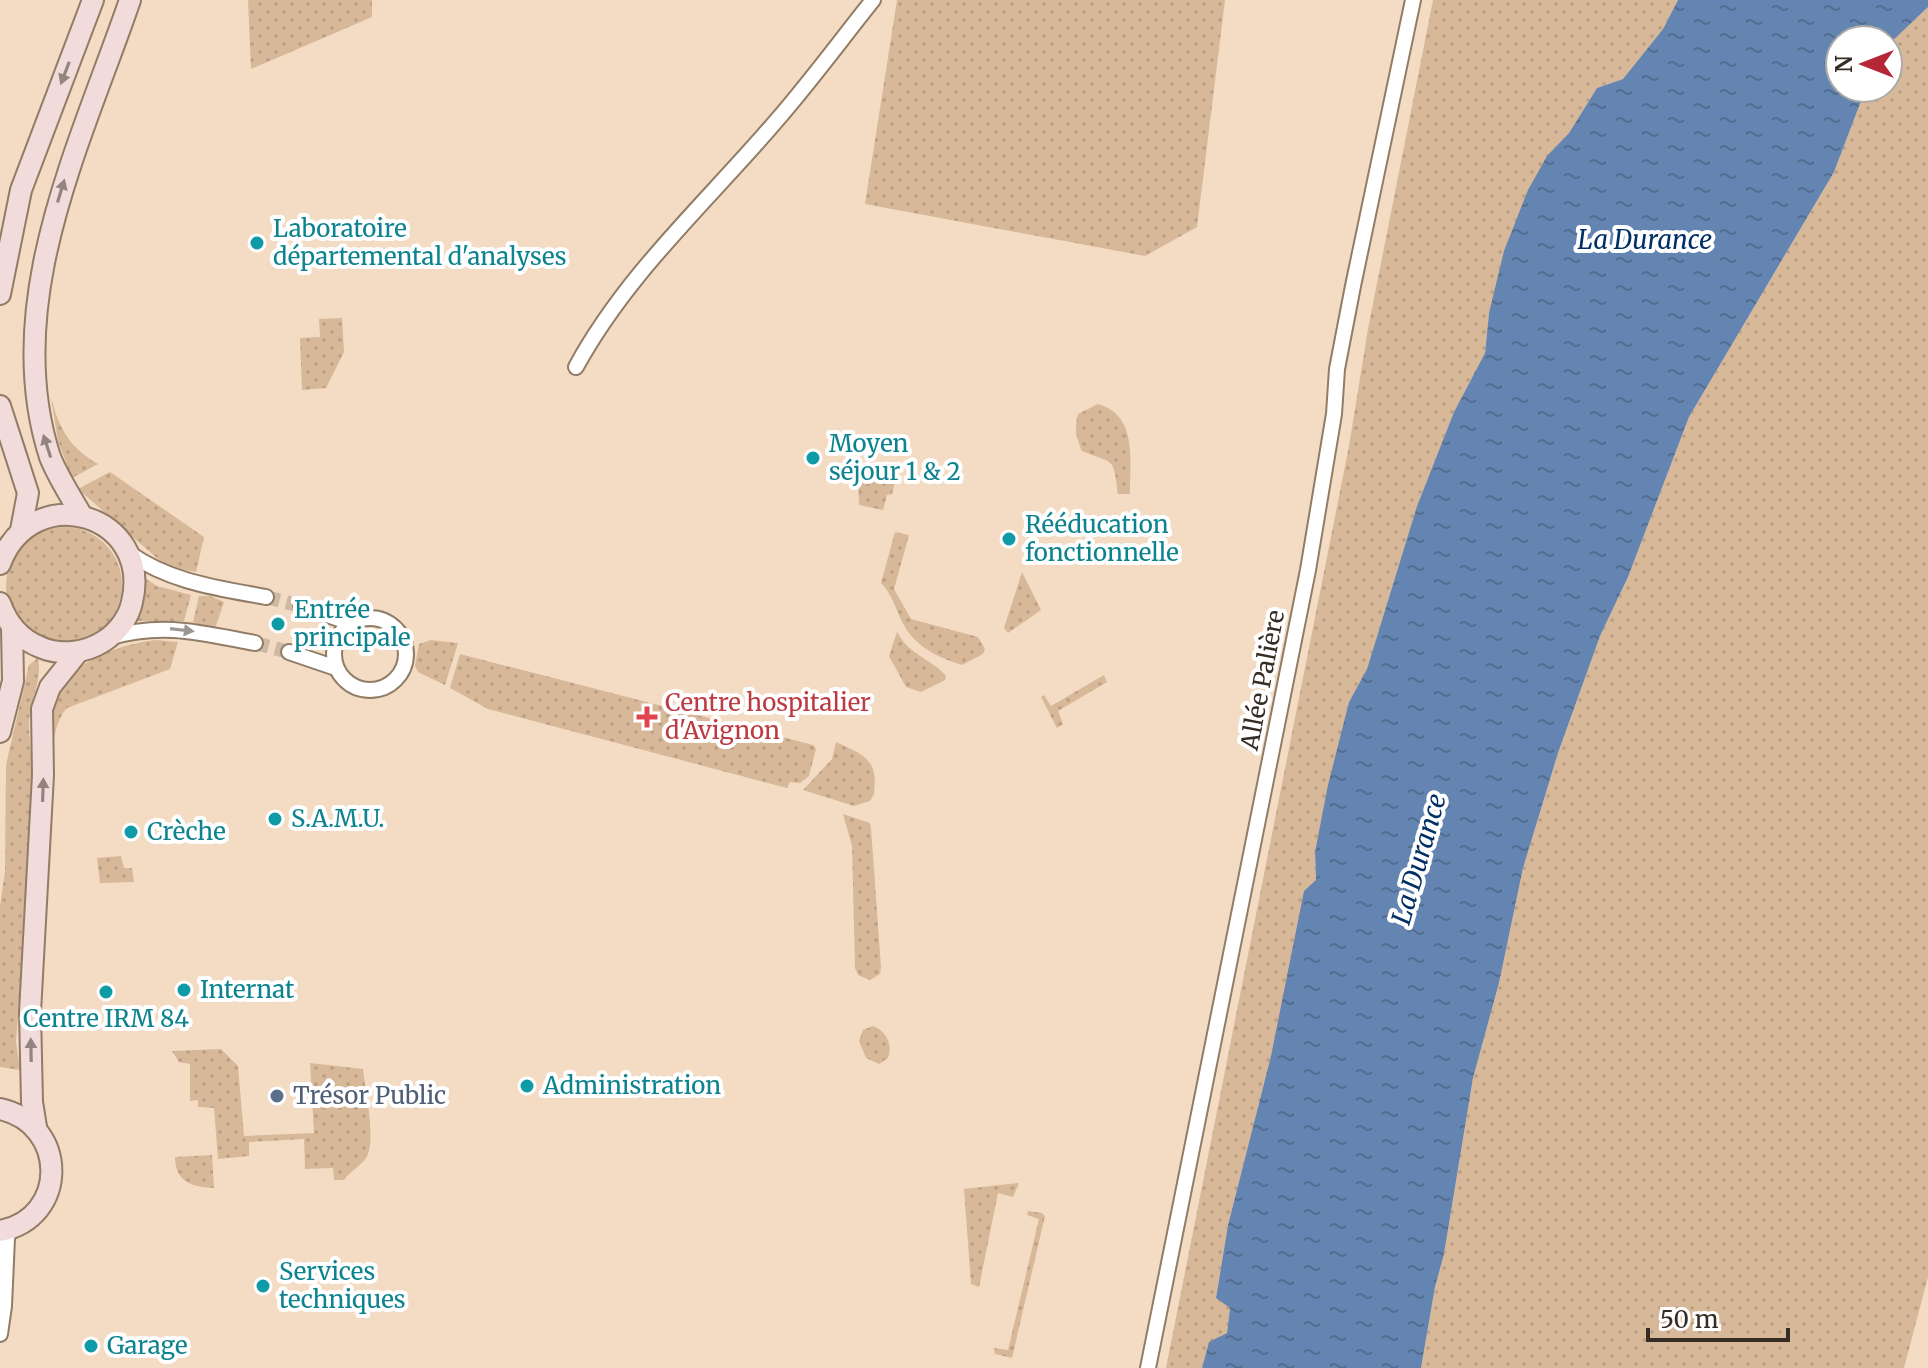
<svg xmlns="http://www.w3.org/2000/svg" width="1928" height="1368" font-family="Merriweather,serif">
<style>
.grass{fill:url(#grass-dots)}
.water{fill:url(#water-ripples)}
.lines{fill:none;stroke-linecap:round;stroke-linejoin:round}
.street-tunnel{stroke:#ceb9a4;stroke-width:14;stroke-dasharray:14 7;stroke-linecap:butt}
.street-casing{stroke:#917c66;stroke-width:18}
.secondary-casing{stroke:#917c66;stroke-width:24}
.street{stroke:#fff;stroke-width:14}
.secondary{stroke:#f2dbdb;stroke-width:20}
.oneway{fill:#94847f}
.oneway2{fill:#9a9691}
.culture-dot{fill:#0f9aa8;stroke:#fff;stroke-width:3}
.health-dot{fill:#e0444e;stroke:#fff;stroke-width:3}
.service-dot{fill:#5c6f8a;stroke:#fff;stroke-width:3}
.labels{text-anchor:middle;stroke-width:8;stroke-linejoin:round;paint-order:stroke}
.culture-label{font-size:24px;fill:#0d838f;stroke:#fff;text-anchor:start}
.street-label{font-size:24px;fill:#352c23;stroke:#fff}
.health-label{font-size:24px;fill:#be3a42;stroke:#fff;text-anchor:start}
.service-label{font-size:24px;fill:#4e5e75;stroke:#fff;text-anchor:start}
.water-label{font-size:26px;font-style:italic;fill:#002f65;stroke:#fff}
</style>
<defs>
<pattern id="grass-dots" width="8" height="8" patternUnits="userSpaceOnUse" patternTransform="scale(2)"><rect width="8" height="8" fill="#d7b898"/><path d="M2 2h.1M6 6h.1" fill="none" stroke="#b99e83" stroke-width="1.8" stroke-linecap="round"/></pattern>
<pattern id="water-ripples" width="26" height="14" patternUnits="userSpaceOnUse" patternTransform="scale(2)"><rect width="26" height="14" fill="#6485b1"/><path d="M2 4q2-2 4 0t4 0M15 11q2-2 4 0t4 0" fill="none" stroke="#536d90"/></pattern>
</defs>
<rect width="100%" height="100%" fill="#f4dcc4"/>
<g class="grass">
<path d="M248 0H372V17L251 69Z"/>
<path d="M897 0H1225L1197 227 1145 256 865 204Z"/>
<path d="M1433 0H1678L1663 29 1623 79 1597 88 1569 133 1553 150 1489 313 1485 353 1454 412 1417 506 1367 669 1349 702 1315 852 1316 880 1228 1225 1216 1297 1230 1308 1227 1333 1209 1343 1202 1368H1166L1349 446 1368 329Z"/>
<path d="M1928 7V1277L1904 1368H1421L1435 1287 1444 1254 1473 1078 1499 983 1523 868 1558 753 1600 636 1628 577 1689 417 1834 172 1866 88H1888L1889 43Z"/>
<path d="M342 318 344 352 326 388 302 390 300 338 320 337 319 319Z"/>
<path d="M51 397C59 429 70 448 98 464L72 478 58 441Z"/>
<path d="M1098 404C1138 415 1130 462 1130 494H1118C1113 455 1115 465 1082 451 1076 437 1074 429 1078 414Z"/>
<path d="M883 465 898 471 892 494 887 495 883 510 859 505 858 477 864 473V469Z"/>
<path d="M110 472 204 537 196 572 166 566 78 489Z"/>
<circle cx="64" cy="585" r="58"/>
<path d="M895 532 909 535 894 589 911 619 978 637 985 649 983 654 962 665C942 659 922 650 909 633 897 617 895 597 881 583Z"/>
<path d="M1022 572 1041 610 1008 633 1004 628Z"/>
<path d="M146 579 157 586 191 595 184 621H136L142 611Z"/>
<path d="M199 596H210L224 602 216 626 212 629 193 622Z"/>
<path d="M897 632C910 656 931 658 946 676L945 680 921 692 906 687 889 656Z"/>
<path d="M156 640 178 642 170 669 67 708C54 723 54 742 51 761 51 747 49 731 50 716 55 667 113 645 156 640Z"/>
<path d="M431 640 458 643 445 685 418 672 415 666 419 644Z"/>
<path d="M460 654 813 745 816 749 809 776 800 783 790 782 787 788 488 709 450 688Z"/>
<path d="M38 658C43 681 29 700 29 724 29 736 31 748 31 760 31 854 23 949 16 1042L20 1070 0 1067V906L5 871 6 765 29 665Z"/>
<path d="M1104 675 1107 682 1058 711 1063 724 1057 728 1041 697 1044 695 1051 706Z"/>
<path d="M836 742C865 756 878 758 874 794L870 801 854 806 803 790 832 759Z"/>
<path d="M843 814 870 823 871 828 881 967 880 974 870 980 858 975 855 968 852 846Z"/>
<path d="M121 856 124 868H132L134 882 100 883 97 858Z"/>
<path d="M873 1026C886 1031 893 1044 888 1058L879 1064 866 1058 859 1041 863 1030Z"/>
<path d="M221 1049 238 1066 244 1136 314 1133 310 1063 363 1069C365 1089 377 1142 366 1158 361 1166 350 1171 344 1180H334L333 1168 305 1169 304 1139 249 1142V1156L218 1159 214 1108 198 1107V1100L190 1101V1064L179 1062 172 1051Z"/>
<path d="M212 1155 214 1188C192 1187 175 1182 175 1157Z"/>
<path d="M1019 1183 1013 1197 998 1193 979 1287 971 1284 964 1189Z"/>
<path d="M1028 1211 1042 1213 1045 1216 1012 1358 995 1354 994 1348 1008 1350 1039 1219 1027 1215Z"/>
</g>
<path class="water" d="M1678 0H1928V7L1888 45V40H1840V88H1866L1834 172 1689 417 1628 577 1600 636 1558 753 1523 868 1499 983 1473 1078 1444 1254 1435 1287 1421 1368H1202L1209 1342 1227 1333 1230 1308 1216 1298 1228 1225 1271 1056 1304 891 1316 880 1315 852 1328 785 1349 702 1367 669 1417 506 1454 412 1485 353 1489 313 1504 251 1528 190 1547 156 1569 133 1597 88 1623 79 1663 29Z"/>
<g class="lines">
<g class="street-tunnel">
<path d="M266 597 301 606"/>
<path d="M255 643 289 652"/>
</g>
<g class="street-casing">
<g id="street">
<path d="M576 367C627 273 708 201 777 120 810 82 841 40 873 0"/>
<path d="M129 553C170 582 217 588 266 597"/>
<path d="M301 606 351 623"/>
<circle cx="370" cy="654" r="36"/>
<path d="M111 637C164 622 201 633 255 643"/>
<path d="M289 652 336 668"/>
<path d="M0 1334 4 1306 7 1238 10 1229"/>
<path d="M1148 1368 1308 570 1334 414 1337 369 1353 286 1413 0"/>
</g>
</g>
<g class="secondary-casing">
<g id="secondary">
<path d="M0 294 21 190 93 0"/>
<path d="M0 406 28 493 21 530"/>
<path d="M82 516C71 497 58 477 50 457 0 303 81 143 130 0"/>
<path d="M0 564C32 478 153 514 132 602 129 617 118 632 104 641 86 653 60 656 40 647 20 639 7 623 0 603"/>
<path d="M0 732 13 681 12 627"/>
<path d="M0 1109C68 1124 69 1218 0 1231"/>
<path d="M36 1127 32 1102 30 1012 43 775 42 709 50 687 78 652"/>
</g>
</g>
<use href="#street" class="street"/>
<use href="#secondary" class="secondary"/>
</g>
<defs><path id="oneway-solid" d="M-6-.8H1V-3.2L6.5 0L1 3.2V.8H-6Z" transform="scale(2)"/></defs>
<g class="oneway">
<use href="#oneway-solid" transform="translate(65 73) rotate(111)"/>
<use href="#oneway-solid" transform="translate(61 191) rotate(-73)"/>
<use href="#oneway-solid" transform="translate(47 446) rotate(-108)"/>
<use href="#oneway-solid" transform="translate(43 790) rotate(-88)"/>
<use href="#oneway-solid" transform="translate(31 1050) rotate(-91)"/>
</g>
<use class="oneway2" href="#oneway-solid" transform="translate(182 630) rotate(7)"/>
<g class="culture-dot">
<circle cx="257" cy="243" r="8"/>
<circle cx="813" cy="458" r="8"/>
<circle cx="1009" cy="539" r="8"/>
<circle cx="278" cy="624" r="8"/>
<circle cx="275" cy="819" r="8"/>
<circle cx="131" cy="832" r="8"/>
<circle cx="184" cy="990" r="8"/>
<circle cx="106" cy="992" r="8"/>
<circle cx="527" cy="1086" r="8"/>
<circle cx="263" cy="1286" r="8"/>
<circle cx="91" cy="1346" r="8"/>
</g>
<path class="health-dot" d="M643 705h8v8h8v8h-8v8h-8v-8h-8v-8h8z"/>
<circle class="service-dot" cx="277" cy="1096" r="8"/>
<g class="labels">
<g class="culture-label">
<text x="273" y="237">Laboratoire<tspan x="273" dy="28">départemental d'analyses</tspan></text>
<text x="829" y="452">Moyen<tspan x="829" dy="28">séjour 1 &amp; 2</tspan></text>
<text x="1025" y="533">Rééducation<tspan x="1025" dy="28">fonctionnelle</tspan></text>
<text x="294" y="618">Entrée<tspan x="294" dy="28">principale</tspan></text>
<text x="291" y="827">S.A.M.U.</text>
<text x="147" y="840">Crèche</text>
<text x="200" y="998">Internat</text>
<text x="106" y="1027" text-anchor="middle">Centre IRM 84</text>
<text x="543" y="1094">Administration</text>
<text x="279" y="1280">Services<tspan x="279" dy="28">techniques</tspan></text>
<text x="107" y="1354">Garage</text>
</g>
<g class="street-label">
<text transform="translate(1263 680) rotate(-79)" y="8">Allée Palière</text>
</g>
<g class="health-label">
<text x="665" y="711">Centre hospitalier<tspan x="665" dy="28">d'Avignon</tspan></text>
</g>
<g class="service-label">
<text x="293" y="1104">Trésor Public</text>
</g>
<g class="water-label">
<text x="1645" y="249">La Durance</text>
<text transform="translate(1419 859) rotate(-74)" y="9">La Durance</text>
</g>
</g>
<g transform="translate(1864 64) rotate(270)"><circle r="38" fill="#ffffff" stroke="#aeaba7" stroke-width="2"/>
<path d="M0-6L14 30L0 20L-14 30Z" fill="#b72636"/>
<text y="-12" font-size="22" font-weight="bold" text-anchor="middle" fill="#352c23">N</text>
</g>
<path d="M1648 1328v12h140v-12" fill="none" stroke="#352c23" stroke-width="4"/>
<text x="1660" y="1328" font-size="24" fill="#352c23" stroke="#ffffff" stroke-width="6" paint-order="stroke">50 m</text>
</svg>
